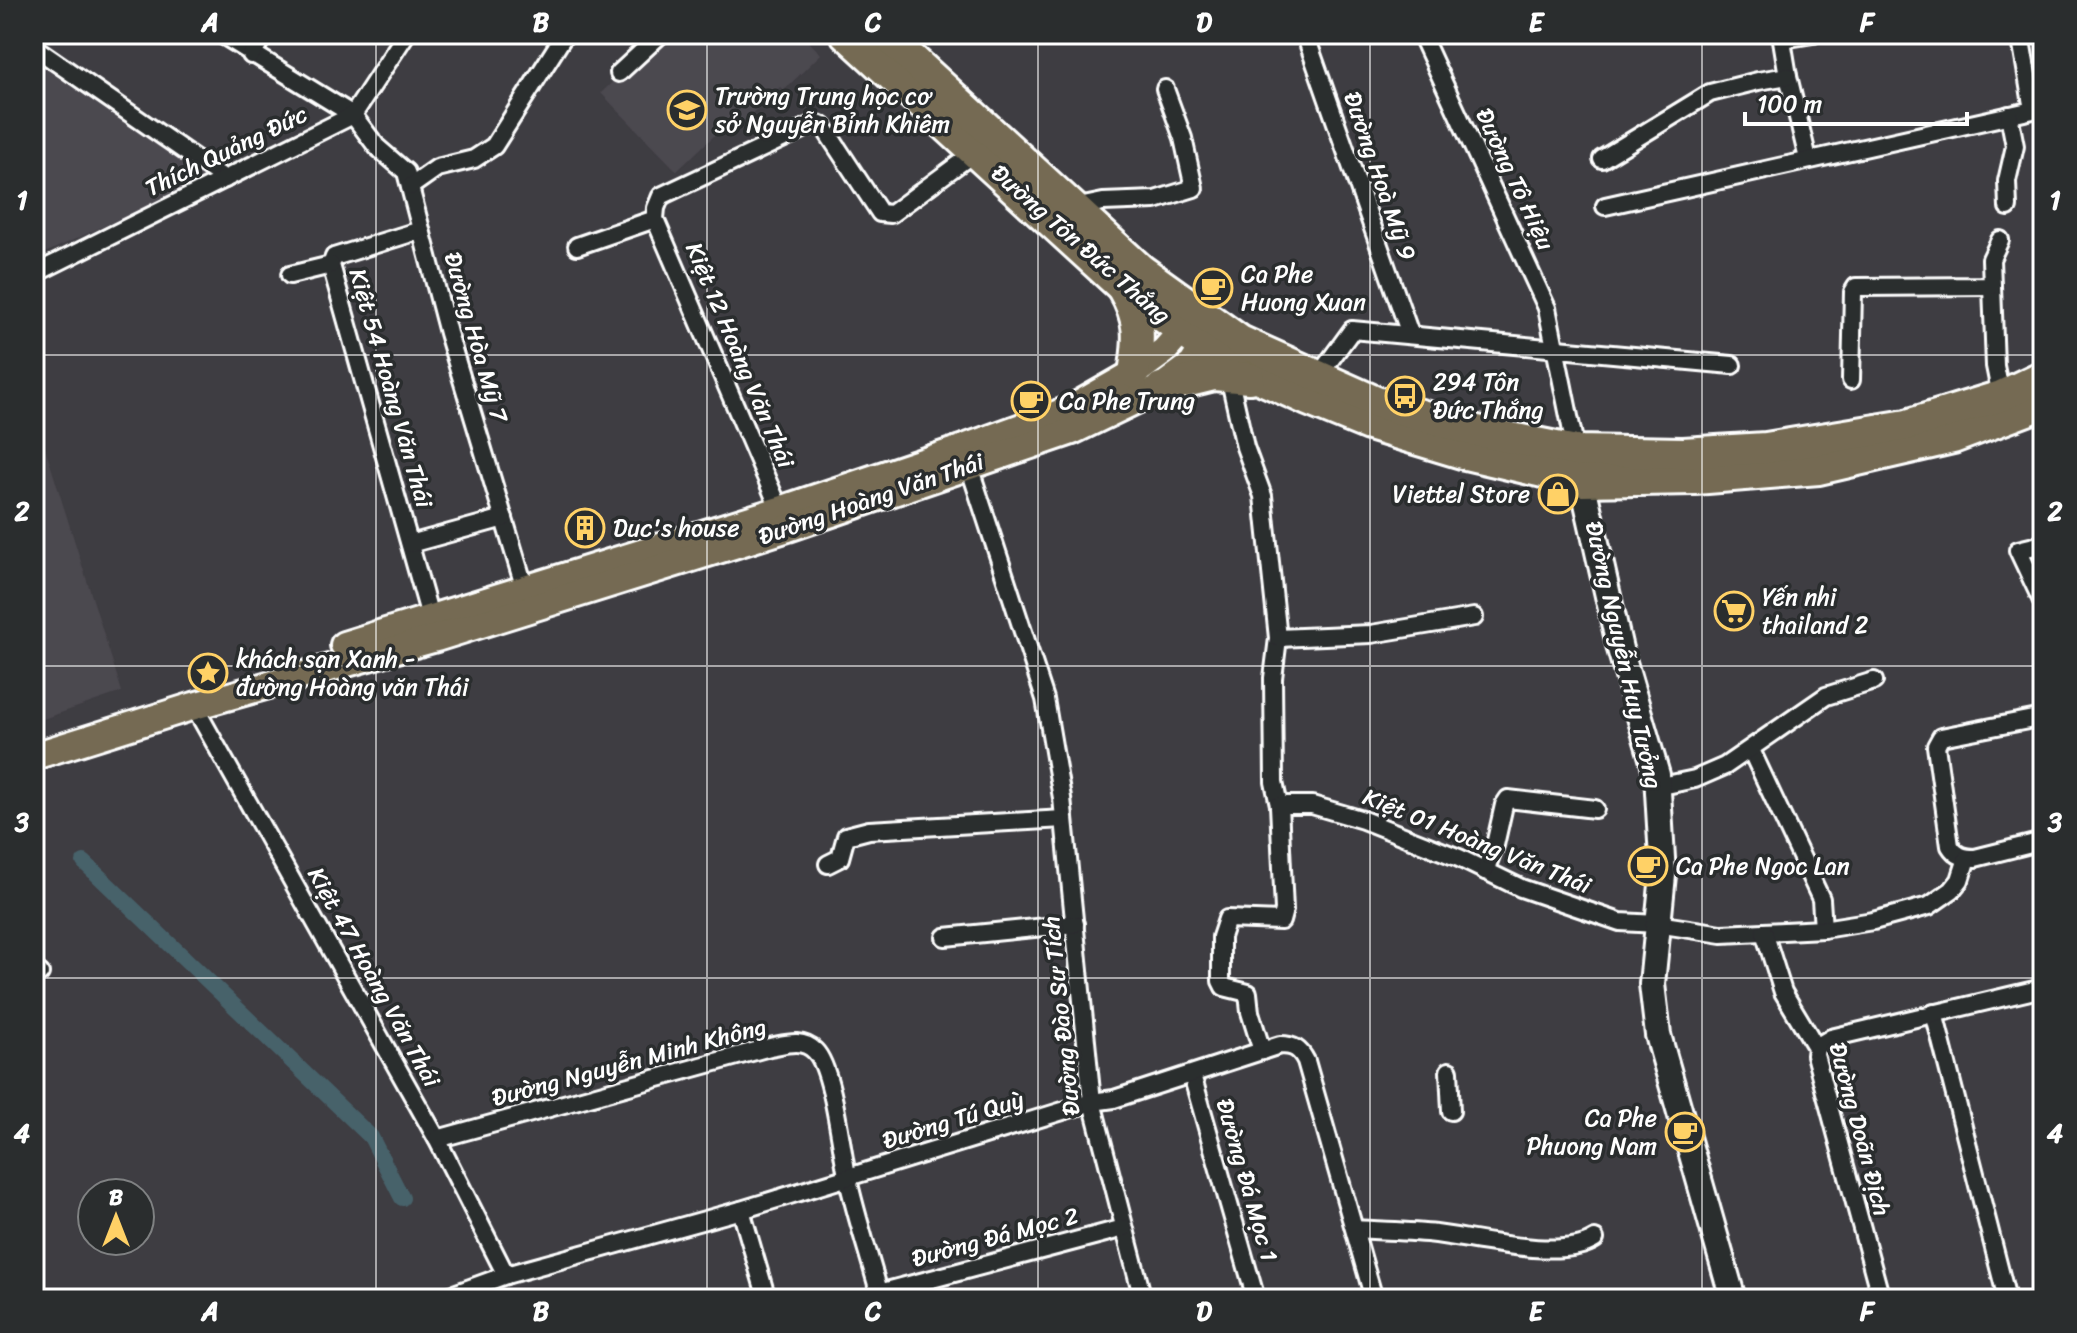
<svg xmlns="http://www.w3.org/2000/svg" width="2077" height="1333" font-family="Sriracha,sans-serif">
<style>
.built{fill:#4c4850}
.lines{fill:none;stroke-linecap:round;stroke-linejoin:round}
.canal{stroke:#47626b;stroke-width:16}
.street-casing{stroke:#fff;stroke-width:22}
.secondary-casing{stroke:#fff;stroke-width:30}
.primary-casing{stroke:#fff;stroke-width:32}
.highway-casing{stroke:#fff;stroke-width:36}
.street{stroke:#2a2d2e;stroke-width:16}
.secondary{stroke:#2a2d2e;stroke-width:24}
.primary{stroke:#746b52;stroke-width:26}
.highway{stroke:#746b52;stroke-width:30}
.grid{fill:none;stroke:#fff;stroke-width:2;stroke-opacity:0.55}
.labels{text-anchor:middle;stroke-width:7;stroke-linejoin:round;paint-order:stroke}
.poi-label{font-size:24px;fill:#fff;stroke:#2a2d2e;text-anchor:start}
.street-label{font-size:24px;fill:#fff;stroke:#2a2d2e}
.neatline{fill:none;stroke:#fff;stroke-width:3}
.grid-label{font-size:26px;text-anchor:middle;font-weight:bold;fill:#fff}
</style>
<rect width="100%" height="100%" fill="#3e3d42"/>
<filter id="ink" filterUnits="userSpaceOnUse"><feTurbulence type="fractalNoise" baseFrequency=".0125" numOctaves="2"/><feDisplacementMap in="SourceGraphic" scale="16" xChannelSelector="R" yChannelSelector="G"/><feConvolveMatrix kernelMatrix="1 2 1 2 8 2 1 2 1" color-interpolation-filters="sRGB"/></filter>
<g filter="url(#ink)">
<g class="built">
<path d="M662 34H801L821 54 784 90 780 87 733 131 731 129 727 133 722 128 677 171 601 93Z"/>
<path d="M34 61 207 179 34 258Z"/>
<path d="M36 419 122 692 34 722V420Z"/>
</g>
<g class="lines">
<path class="canal" d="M84 862 371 1137 402 1198"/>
<g class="street-casing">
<g id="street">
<path d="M221 34 353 115 377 147 406 172 448 333 525 589"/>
<path d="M1305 34 1410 334"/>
<path d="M1421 34 1547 308 1576 451"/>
<path d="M1781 34 1788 76 1808 159"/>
<path d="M1783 39 1813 34"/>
<path d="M34 47 225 179"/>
<path d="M251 55 265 34"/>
<path d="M619 73 661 34"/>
<path d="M1602 159 1710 93 1758 81 1788 76"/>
<path d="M410 187 437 168 474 159 494 146 565 34"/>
<path d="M1605 206 2033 110 2020 34"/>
<path d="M2008 207 2007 181 2015 146 2009 115"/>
<path d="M1074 208 1103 202 1155 200 1194 188 1183 138 1165 89"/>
<path d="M421 230 334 257 331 265 431 620"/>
<path d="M577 246 655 219"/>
<path d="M34 274 353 115 406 34"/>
<path d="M290 275 331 265"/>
<path d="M1992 286 1995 366 2001 396"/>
<path d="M1229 376 1245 447 1263 496 1278 638 1273 678 1274 782 1279 805 1284 910 1281 921 1227 919 1221 937V981L1224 987 1248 993 1250 1012 1262 1051"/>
<path d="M1317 378 1352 330 1732 365"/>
<path d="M1851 380 1853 292 1856 287 1992 286 1991 259 2000 240"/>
<path d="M969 466 1045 699 1062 798 1092 1102 1143 1299"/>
<path d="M780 510 655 219 656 208 661 196 816 123 823 126 880 213 891 214 975 152"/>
<path d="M410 544 504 518"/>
<path d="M2043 544 2018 550 2043 603"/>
<path d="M1278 638 1371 634 1474 617"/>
<path d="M194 706 437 1139 506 1275"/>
<path d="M2043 717 1941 737 1936 746 1950 846C1956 856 1964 858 1975 858L2043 841"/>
<path d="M1751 750 1821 899 1823 929"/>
<path d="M1657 787 1695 779 1725 766 1826 696 1874 681"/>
<path d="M1279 805H1312L1363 820 1459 858 1521 888 1620 922 1657 924 1722 934 1823 929 1873 921 1929 906 1952 890 1960 880 1967 858"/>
<path d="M828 864 840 858 846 836 869 830 1064 819"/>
<path d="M1485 871 1495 845 1504 805 1508 799 1595 809"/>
<path d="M1764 932 1783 992 1816 1047 1815 1055 1881 1299"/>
<path d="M945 937 1075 924"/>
<path d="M34 969 40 973"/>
<path d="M1934 1013 2007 1299"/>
<path d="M1816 1047 1831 1038 2043 988"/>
<path d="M1449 1071 1451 1111"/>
<path d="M1192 1075 1256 1299"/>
<path d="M437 1139 770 1047C786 1044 802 1038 815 1051 833 1069 841 1148 847 1175 856 1217 870 1258 881 1299"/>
<path d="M741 1210 767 1299"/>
<path d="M1355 1229C1382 1231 1409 1231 1436 1234 1476 1239 1562 1261 1595 1239"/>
<path d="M879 1293 1124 1228"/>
<path d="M440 1299 506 1275 741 1210 1092 1102 1114 1099 1280 1045C1294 1045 1300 1049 1306 1061L1374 1299"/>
</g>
</g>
<g class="secondary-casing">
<path id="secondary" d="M1578 463 1620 649 1657 775 1663 875 1652 984 1658 1035 1733 1299"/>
</g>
<g class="primary-casing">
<g id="primary">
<path d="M344 645 780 510 964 448 1071 409 1134 373 1164 351 1195 316"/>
<path d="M34 756 194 706 436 638 788 528 1072 431 1161 388 1192 365 1213 332"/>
</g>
</g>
<g class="highway-casing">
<g id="highway">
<path d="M846 34 1122 287 1226 363 1308 400 1369 425 1465 454 1582 481 1695 479 1819 469 1953 438 2043 404"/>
<path d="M885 34 1141 270 1240 341 1376 402 1472 430 1576 451 1683 453 1766 448 1907 425 2001 396 2043 376"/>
<path d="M1123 289C1141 320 1140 338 1134 373"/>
<path d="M1161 388 1214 375 1249 378"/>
</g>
</g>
<use href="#street" class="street"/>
<use href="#secondary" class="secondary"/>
<use href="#primary" class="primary"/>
<use href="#highway" class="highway"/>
</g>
</g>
<path class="grid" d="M376 34V1299M707 34V1299M1038 34V1299M1370 34V1299M1702 34V1299M34 355H2043M34 666H2043M34 978H2043"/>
<defs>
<g id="school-ring" transform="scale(2)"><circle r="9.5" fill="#2a2d2e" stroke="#ffd166" stroke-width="1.5"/><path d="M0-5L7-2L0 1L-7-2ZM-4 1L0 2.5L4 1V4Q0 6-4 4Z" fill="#ffd166"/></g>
<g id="cafe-ring" transform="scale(2)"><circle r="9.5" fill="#2a2d2e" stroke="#ffd166" stroke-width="1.5"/><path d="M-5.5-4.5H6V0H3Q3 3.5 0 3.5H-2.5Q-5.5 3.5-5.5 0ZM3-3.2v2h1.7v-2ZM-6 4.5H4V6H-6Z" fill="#ffd166"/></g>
<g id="bus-ring" transform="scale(2)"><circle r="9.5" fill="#2a2d2e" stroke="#ffd166" stroke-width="1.5"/><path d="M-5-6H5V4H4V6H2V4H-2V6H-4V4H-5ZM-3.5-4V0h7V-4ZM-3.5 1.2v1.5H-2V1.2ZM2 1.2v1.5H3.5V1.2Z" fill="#ffd166"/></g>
<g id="shop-ring" transform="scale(2)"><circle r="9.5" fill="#2a2d2e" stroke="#ffd166" stroke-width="1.5"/><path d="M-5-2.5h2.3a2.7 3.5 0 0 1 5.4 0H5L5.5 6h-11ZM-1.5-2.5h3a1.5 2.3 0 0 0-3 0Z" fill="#ffd166"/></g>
<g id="building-ring" transform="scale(2)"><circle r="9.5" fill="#2a2d2e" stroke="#ffd166" stroke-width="1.5"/><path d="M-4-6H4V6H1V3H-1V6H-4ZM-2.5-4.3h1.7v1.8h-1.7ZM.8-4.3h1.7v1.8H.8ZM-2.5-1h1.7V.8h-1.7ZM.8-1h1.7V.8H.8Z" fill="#ffd166"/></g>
<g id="supermarket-ring" transform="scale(2)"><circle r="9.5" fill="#2a2d2e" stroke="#ffd166" stroke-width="1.5"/><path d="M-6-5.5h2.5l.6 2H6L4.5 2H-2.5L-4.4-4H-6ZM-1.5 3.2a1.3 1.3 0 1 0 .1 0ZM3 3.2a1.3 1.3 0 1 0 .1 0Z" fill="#ffd166"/></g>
<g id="sight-ring" transform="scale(2)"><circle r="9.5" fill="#2a2d2e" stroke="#ffd166" stroke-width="1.5"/><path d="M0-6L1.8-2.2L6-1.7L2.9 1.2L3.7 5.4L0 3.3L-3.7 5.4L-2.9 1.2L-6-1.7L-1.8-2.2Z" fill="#ffd166"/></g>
</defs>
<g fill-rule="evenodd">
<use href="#school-ring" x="687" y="110"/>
<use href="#cafe-ring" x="1213" y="288"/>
<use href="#bus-ring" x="1405" y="396"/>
<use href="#cafe-ring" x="1031" y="401"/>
<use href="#shop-ring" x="1558" y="494"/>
<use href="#building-ring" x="585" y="528"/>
<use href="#supermarket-ring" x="1734" y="611"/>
<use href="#sight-ring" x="208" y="673"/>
<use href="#cafe-ring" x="1648" y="866"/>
<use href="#cafe-ring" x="1685" y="1132"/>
</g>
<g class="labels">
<g class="poi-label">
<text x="715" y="104">Trường Trung học cơ<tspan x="715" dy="28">sở Nguyễn Bỉnh Khiêm</tspan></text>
<text x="1241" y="282">Ca Phe<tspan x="1241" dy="28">Huong Xuan</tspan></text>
<text x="1433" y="390">294 Tôn<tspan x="1433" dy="28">Đức Thắng</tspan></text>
<text x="1059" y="409">Ca Phe Trung</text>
<text x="1530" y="502" text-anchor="end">Viettel Store</text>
<text x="613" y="536">Duc's house</text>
<text x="1762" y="605">Yến nhi<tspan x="1762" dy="28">thailand 2</tspan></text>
<text x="236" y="667">khách sạn Xanh -<tspan x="236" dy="28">đường Hoàng văn Thái</tspan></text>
<text x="1676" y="874">Ca Phe Ngoc Lan</text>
<text x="1657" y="1126" text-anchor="end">Ca Phe<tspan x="1657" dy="28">Phuong Nam</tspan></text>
</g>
<g class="street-label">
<text transform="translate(226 151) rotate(-26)" y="8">Thích Quảng Đức</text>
<text transform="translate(1380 176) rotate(71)" y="8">Đường Hoà Mỹ 9</text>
<text transform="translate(1515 179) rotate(65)" y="8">Đường Tô Hiệu</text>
<text transform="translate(1081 244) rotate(41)" y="8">Đường Tôn Đức Thắng</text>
<text transform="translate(476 337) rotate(74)" y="8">Đường Hòa Mỹ 7</text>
<text transform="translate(740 355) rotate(67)" y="8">Kiệt 12 Hoàng Văn Thái</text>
<text transform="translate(391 388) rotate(74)" y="8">Kiệt 54 Hoàng Văn Thái</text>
<text transform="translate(871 499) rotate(-19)" y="8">Đường Hoàng Văn Thái</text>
<text transform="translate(1624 655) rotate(77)" y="8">Đường Nguyễn Huy Tưởng</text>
<text transform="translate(1477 841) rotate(22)" y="8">Kiệt 01 Hoàng Văn Thái</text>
<text transform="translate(374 977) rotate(61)" y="8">Kiệt 47 Hoàng Văn Thái</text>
<text transform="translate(1061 1016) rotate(-96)" y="8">Đường Đào Sư Tích</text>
<text transform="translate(629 1062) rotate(-15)" y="8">Đường Nguyễn Minh Không</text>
<text transform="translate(953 1120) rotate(-17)" y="8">Đường Tú Quỳ</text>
<text transform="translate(1860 1129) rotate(75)" y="8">Đường Doãn Địch</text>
<text transform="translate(1247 1180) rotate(74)" y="8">Đường Đá Mọc 1</text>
<text transform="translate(995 1237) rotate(-15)" y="8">Đường Đá Mọc 2</text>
</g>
</g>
<rect width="2077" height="1333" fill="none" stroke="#2a2d2e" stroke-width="88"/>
<g transform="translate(116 1217)"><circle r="38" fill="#2a2d2e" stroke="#7f8182" stroke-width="2"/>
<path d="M0-6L14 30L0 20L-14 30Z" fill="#ffd166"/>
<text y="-12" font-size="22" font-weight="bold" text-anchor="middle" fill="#ffffff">B</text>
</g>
<path d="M1745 112v12h222v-12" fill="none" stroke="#ffffff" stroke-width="4"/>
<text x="1757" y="112" font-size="24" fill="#ffffff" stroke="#2a2d2e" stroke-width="6" paint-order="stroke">100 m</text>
<rect x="44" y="44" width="1989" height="1245" class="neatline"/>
<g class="grid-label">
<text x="210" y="31">A</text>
<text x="541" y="31">B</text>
<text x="873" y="31">C</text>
<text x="1204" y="31">D</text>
<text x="1536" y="31">E</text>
<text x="1867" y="31">F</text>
<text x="22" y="209">1</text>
<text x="2055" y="209">1</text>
<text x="22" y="520">2</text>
<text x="2055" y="520">2</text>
<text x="22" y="831">3</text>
<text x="2055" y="831">3</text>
<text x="22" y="1142">4</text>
<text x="2055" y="1142">4</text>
<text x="210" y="1320">A</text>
<text x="541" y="1320">B</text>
<text x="873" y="1320">C</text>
<text x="1204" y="1320">D</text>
<text x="1536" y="1320">E</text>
<text x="1867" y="1320">F</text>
</g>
</svg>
